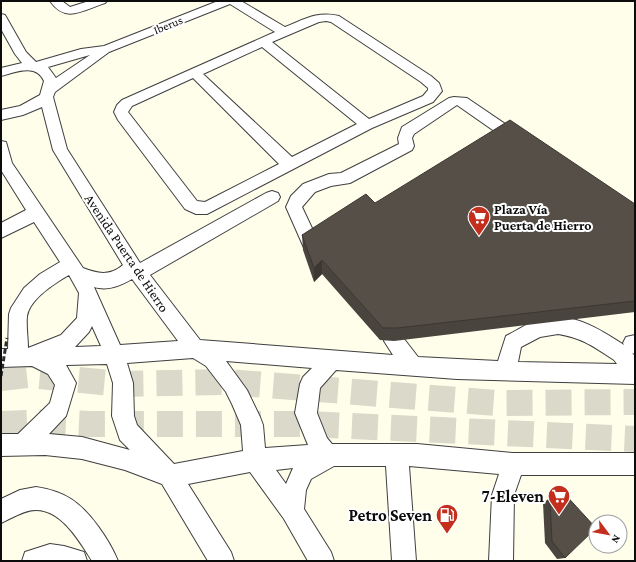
<svg xmlns="http://www.w3.org/2000/svg" width="636" height="562" font-family="'Crimson Pro',serif">
<style>
.lines{fill:none;stroke-linecap:round;stroke-linejoin:round}
.major-tunnel{stroke:#dbdaca;stroke-width:26;stroke-dasharray:26 13;stroke-linecap:butt}
.minor-casing{stroke:#3f3f3f;stroke-width:2}
.minor{fill:#fff;fill-rule:evenodd}
.path-bridge{stroke:#2e2e2e;stroke-width:3;stroke-dasharray:5 2.5;stroke-linecap:butt}
.wall{fill:#49443e}
.shaded-wall{fill:#3c3732}
.building{fill:#554f48;stroke:#3c3732}
.labels{text-anchor:middle;stroke-width:4;stroke-linejoin:round;paint-order:stroke}
.far-street-label{font-size:12px;fill:#0c0c0c;stroke:#fff}
.poi-label{font-size:14px;font-weight:bold;fill:#0c0c0c;stroke:#fff;text-anchor:start}
.street-label{font-size:14px;fill:#0c0c0c;stroke:#fff}
.near-poi-label{font-size:17px;font-weight:bold;fill:#0c0c0c;stroke:#fff;text-anchor:end}
</style>
<rect width="100%" height="100%" fill="#fffeeb"/>
<g class="lines">
<g class="major-tunnel">
<path d="M1 378 28 375 121 384 228 382 496 403 635 402"/>
<path d="M1 424 50 422 90 424H308L635 439"/>
</g>
<g class="minor-casing">
<g id="minor">
<path d="M50 1H62L70 7 89 1H107L105 3C83 10 66 24 50 1Z"/>
<path d="M218 1H241L285 27C305 19 317 11 339 16L431 76 439 83 442 91 433 102 372 128 207 214H196L185 209 118 120 114 112 117 105 122 100 275 32 230 4 109 52 55 92 53 97 67 149 140 263 266 193 272 191 278 193 280 197 278 201 150 275 200 340 393 355 384 341 387 335 394 332 401 335 418 357 498 361 506 336C516 331 526 324 536 321 571 310 596 327 624 345L623 343 626 337 635 335V354L632 353 635 356V384L457 379 336 370 320 388 317 413 327 438 332 444H417L512 453H635V475H521L514 495 513 561H489L492 495 499 474 409 466 416 561H392L386 466H334L311 479 306 490 304 509 331 552 334 561H308L284 519 250 472 188 484 231 552 234 561H208L162 484 125 470 82 459 45 455 1 456V434H18L50 403 55 385 48 374 32 366 1 367V349H8L9 314 11 308 24 288 40 274 60 262 34 222 1 238V223L26 210 1 170V141L6 142 12 163 83 268C98 274 110 276 123 265L53 150 42 107 23 115 1 120V110L20 106 40 95 44 81C36 63 16 72 1 76V68L22 63 15 54 1 29V14L5 15 26 52 36 62 81 49 104 46ZM326 21 331 22 421 82 428 88V90L423 96 369 119 272 42 319 22ZM262 47 357 124 292 157 203 74ZM90 55 56 78 48 67ZM193 78 279 164 205 202 197 201 128 112 132 106ZM69 275 79 293 77 318 61 335 28 348C28 338 26 327 27 316 30 299 55 283 69 275ZM132 279 178 341 120 345 94 287C108 291 120 286 132 279ZM92 326 101 346 75 347 89 332ZM558 334C583 338 594 347 614 360L617 364 518 362 521 347 540 337ZM193 358 206 366 226 392 232 404 241 425 243 451 174 464 137 425 134 416 133 383 127 363ZM226 361 312 368 303 377 300 384 295 413 308 445 265 448 263 425 260 417 247 390ZM107 364 113 383 112 416 120 440 130 450 82 437 49 434 66 416 76 383 66 365ZM293 468 286 484 276 470Z"/>
<path d="M454 97 467 98 523 136 525 140 523 144 518 145 513 144 457 105 414 134 412 138 414 146 412 150 350 183 331 186 315 192 302 207 320 245 317 250 311 252 305 250 286 207 291 196 303 184 329 174 341 173 399 144 398 138 402 127 449 98Z"/>
<path d="M36 487C49 489 60 492 71 499 90 511 110 541 118 561H92C80 542 62 510 36 510 24 510 12 518 1 523V499L20 490Z"/>
<path d="M50 544 64 546 84 552 87 561H22L25 552Z"/>
</g>
</g>
<use href="#minor" class="minor"/>
<path class="path-bridge" d="M1 376 7 338"/>
</g>
<g class="wall">
<path d="M375 203 635 204V312L394 341 380 340 322 274 314 282 303 250 302 235Z"/>
<path d="M562 491 565 558 557 559 545 543 543 503 555 494Z"/>
</g>
<path class="shaded-wall" d="M322 260V274L314 282V268Z"/>
<g class="building">
<path d="M510 120 635 204V301L397 328H383L322 260 314 268 302 235 366 194 375 203Z"/>
<path d="M562 491 596 528 565 558 552 541 550 501Z"/>
</g>
<defs>
<g id="supermarket-pin" transform="scale(1.15)"><path d="M0 17L-7.5 6A9.5 9.5 0 1 1 7.5 6Z" fill="#c32e1d" stroke="#fff"/><path d="M-6-5.5h2.5l.6 2H6L4.5 2H-2.5L-4.4-4H-6ZM-1.5 3.2a1.3 1.3 0 1 0 .1 0ZM3 3.2a1.3 1.3 0 1 0 .1 0Z" fill="#fff"/></g>
<g id="fuel-pin" transform="scale(1.15)"><path d="M0 17L-7.5 6A9.5 9.5 0 1 1 7.5 6Z" fill="#c32e1d" stroke="#fff"/><path d="M-5.5-6h7V0h2V4h1.3V-2.5L3-4.5l.8-.8L6-3V5H2.5V1h-1V6h-7ZM-4.2-4.7v3.2H.2V-4.7Z" fill="#fff"/></g>
</defs>
<g fill-rule="evenodd">
<use href="#supermarket-pin" x="479" y="217"/>
<use href="#supermarket-pin" x="559" y="496"/>
<use href="#fuel-pin" x="447" y="515"/>
</g>
<g class="labels">
<g class="far-street-label">
<text transform="translate(168 25) rotate(-22)" y="4">Iberus</text>
</g>
<g class="poi-label">
<text x="494" y="214">Plaza Vía<tspan x="494" dy="16">Puerta de Hierro</tspan></text>
</g>
<g class="street-label">
<text transform="translate(127 253) rotate(56)" y="5">Avenida Puerta de Hierro</text>
</g>
<g class="near-poi-label">
<text x="544" y="502">7-Eleven</text>
<text x="432" y="521">Petro Seven</text>
</g>
</g>
<rect width="636" height="562" fill="none" stroke="#0c0c0c" stroke-width="4"/>
<g transform="translate(608 534) rotate(122)"><circle r="19" fill="#ffffff" stroke="#9e9e9e"/>
<path d="M0-3L7 15L0 10L-7 15Z" fill="#c32e1d"/>
<text y="-6" font-size="11" font-weight="bold" text-anchor="middle" fill="#0c0c0c">N</text>
</g>
</svg>
